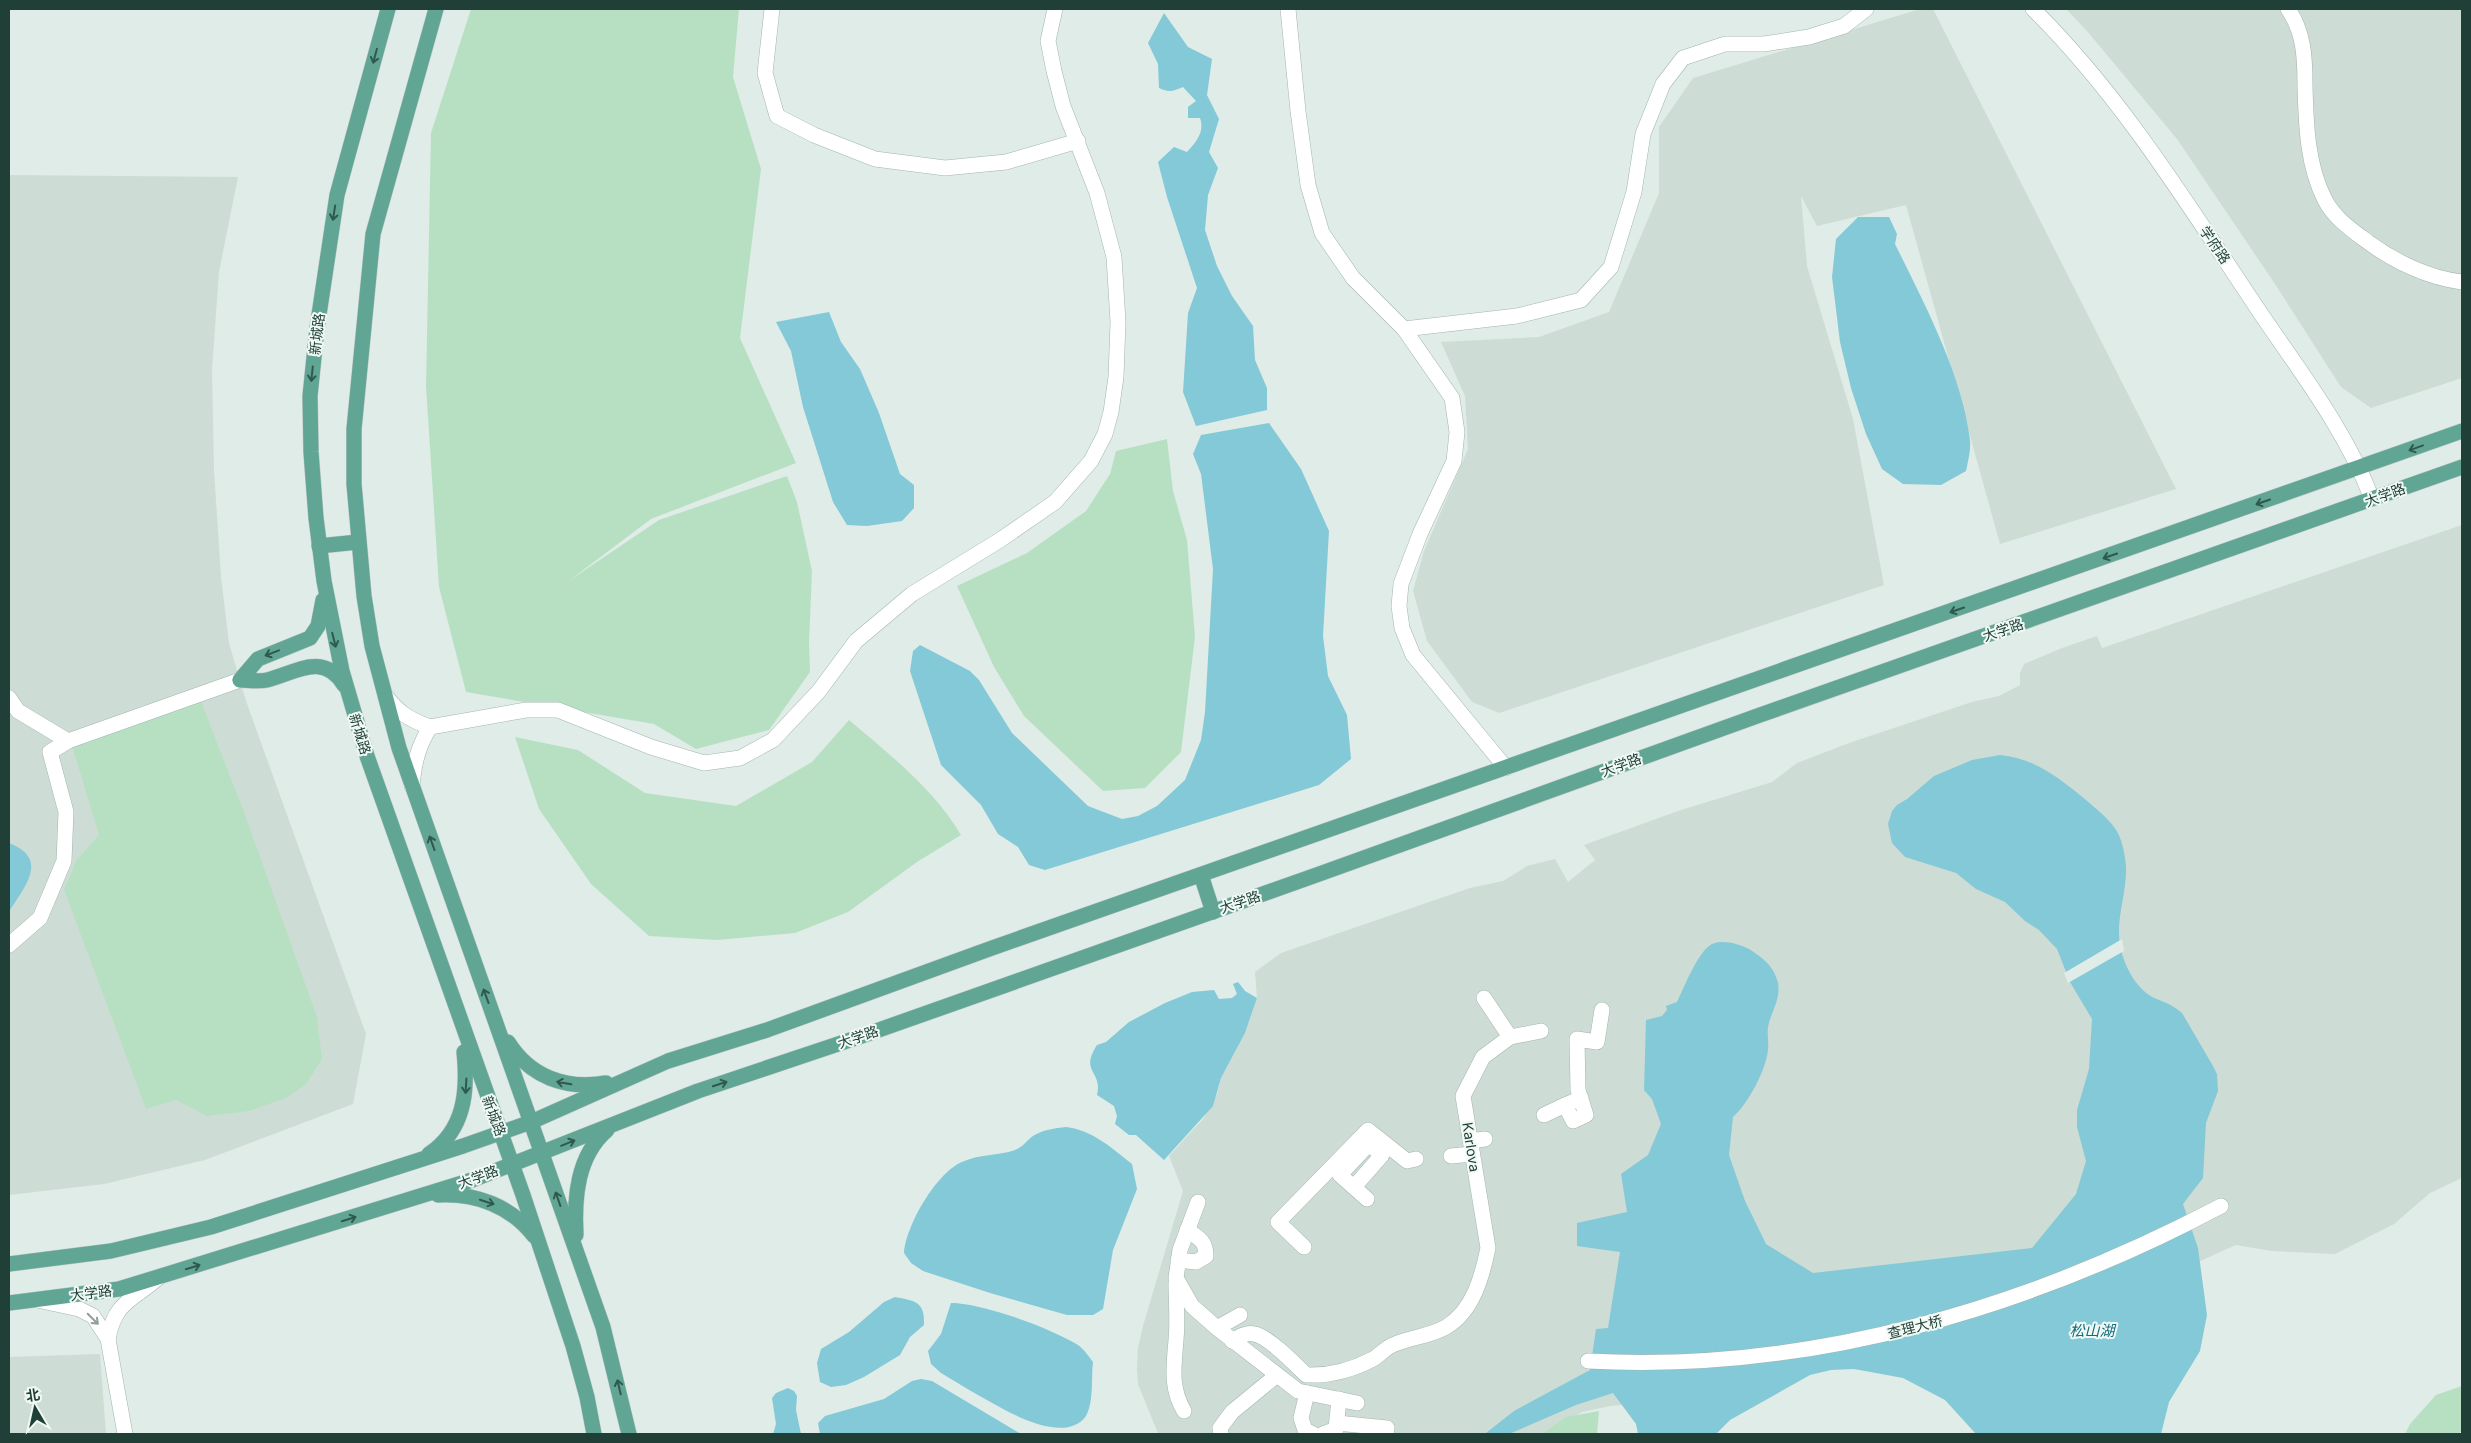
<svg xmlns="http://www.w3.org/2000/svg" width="2471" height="1443" font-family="Inter,'Noto Sans SC',sans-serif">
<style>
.built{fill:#cedcd6}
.green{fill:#b7e0c3}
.water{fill:#83c9d7}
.pier{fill:#e0ece7}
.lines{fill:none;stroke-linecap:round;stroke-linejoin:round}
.minor-casing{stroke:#a2b5af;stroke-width:16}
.major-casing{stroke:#c0c9c7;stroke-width:16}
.minor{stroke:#fff;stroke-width:15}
.major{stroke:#61a695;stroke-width:15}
.oneway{stroke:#30594e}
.oneway2{stroke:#8f9f9b}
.labels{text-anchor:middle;stroke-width:4;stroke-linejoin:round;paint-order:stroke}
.street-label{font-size:14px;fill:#1f3f37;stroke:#f1f9f5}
.water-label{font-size:15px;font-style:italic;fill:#146c80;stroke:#f1f9f5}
</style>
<rect width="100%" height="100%" fill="#e0ece7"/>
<g class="built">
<path d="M1920 9H1933L2176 489 2000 544 1906 205 1817 226 1801 196 1807 266 1853 419 1884 585 1499 713 1472 702 1427 641 1413 591 1424 551 1468 449 1465 396 1441 342 1539 337 1609 312 1659 193V127L1693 78Z"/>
<path d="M2066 9H2462V378L2371 408 2341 387 2275 284 2177 139 2087 31Z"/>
<path d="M9 175 238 177 219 272 212 370 214 470 221 577 229 643 246 701 366 1034 353 1104 205 1160 104 1184 9 1195Z"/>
<path d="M2462 525V1178L2430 1193 2394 1224 2335 1254 2272 1251 2236 1245 2010 1346 1776 1376 1709 1397 1610 1406 1582 1412 1543 1434H1159L1157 1431 1138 1384 1137 1369 1138 1348 1143 1326 1183 1191 1169 1156 1203 1119 1217 1094 1221 1078 1245 1033 1253 1010 1257 998 1255 972 1281 953 1470 888 1503 881 1527 866 1555 859 1568 882 1595 860 1584 845 1678 811 1772 782 1797 763 1849 743 1972 702 1999 696 2020 685V673L2024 664 2062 648 2097 636 2102 648Z"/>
<path d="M100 1354 106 1434H9V1357Z"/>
</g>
<g class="green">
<path d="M471 9H739L733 77 761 169 740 338 796 463 651 519 570 580 659 520 787 476 797 502 812 571 809 643 810 672 769 730 696 749 654 724 466 692 439 587 426 386 431 133Z"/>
<path d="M1167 439 1173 491 1187 540 1195 637 1181 752 1145 788 1103 791 1024 716 994 667 957 586 1027 553 1086 511 1110 474 1116 451Z"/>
<path d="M200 699 244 812 317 1017 322 1059 306 1084 286 1098 249 1111 207 1116 176 1100 146 1109 64 890 76 861 99 835 70 739Z"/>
<path d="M849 720C889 754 934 789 961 835L917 862 848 912 795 933 717 940 649 936 591 884 539 809 515 737 578 750 645 793 736 806 812 762Z"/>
<path d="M2462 1386V1430L2459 1434H2405L2410 1424 2436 1395Z"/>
<path d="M1599 1411 1597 1434H1542L1566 1417Z"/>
</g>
<g class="water">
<path d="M1164 13 1188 47 1212 59 1207 95 1219 119 1209 152 1218 168 1208 195 1205 230 1217 266 1232 296 1253 326 1255 360 1267 388V410L1196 426 1183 392 1188 313 1197 288 1167 197 1158 162 1174 147 1187 152C1196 142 1205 132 1200 118H1188V107L1196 101 1183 87C1174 91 1169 93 1159 88L1158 64 1148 43Z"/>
<path d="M1858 217H1889L1897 234 1895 244C1924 303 1962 374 1970 440 1971 450 1968 461 1966 471L1941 485 1903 484 1882 469 1866 434 1851 388 1840 342 1832 277 1836 239Z"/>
<path d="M829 312 841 342 860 369 879 413 900 474 914 485V508L902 521 867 526 847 525 833 502 803 407 791 351 776 322Z"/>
<path d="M1269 423 1301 469 1329 531 1323 636 1328 676 1347 715 1351 759 1319 785 1045 870 1029 865 1018 847 998 834 981 805 941 765 910 671 913 651 920 645 970 671 979 680 1012 733 1088 806 1122 819 1138 816 1157 806 1185 780 1201 740 1205 712 1213 569 1201 474 1193 454 1201 435Z"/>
<path d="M2000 755C2035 758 2060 779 2086 800 2096 809 2106 816 2114 827 2122 837 2125 854 2126 867 2127 898 2112 925 2123 957 2128 972 2138 989 2152 997 2163 1002 2172 1004 2182 1013L2213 1066 2217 1074 2218 1091 2206 1123 2203 1178 2183 1204 2198 1248 2207 1315 2200 1351 2169 1402 2161 1434H1976L1945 1400 1903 1378 1854 1369 1831 1370 1810 1375 1730 1420 1716 1434H1638L1636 1424 1613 1393 1576 1405 1509 1434H1487L1486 1433 1514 1411 1590 1370 1596 1329 1608 1328 1620 1252 1577 1246V1223L1627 1212 1621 1174 1648 1155 1661 1124 1652 1099 1644 1090 1646 1020 1662 1016 1667 1010 1666 1006 1677 1002C1684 988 1698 951 1712 944 1722 939 1740 944 1749 949 1763 958 1774 966 1778 983 1781 1000 1771 1011 1768 1027 1767 1035 1769 1043 1768 1050 1766 1070 1748 1104 1733 1117L1729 1155 1745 1201 1766 1244 1813 1273 2032 1248 2076 1194 2086 1161 2077 1127V1110L2089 1069 2092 1019 2070 982 2057 949 2039 930 2025 921 2005 902 1976 889 1956 873 1905 857 1892 843 1888 824 1892 811 1897 805 1907 799 1934 776 1972 760Z"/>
<path d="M9 843C50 859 25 886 9 912Z"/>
<path d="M1238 982 1245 991 1257 998 1245 1033 1221 1078 1213 1106 1164 1160 1136 1135H1129L1115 1124 1117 1116 1114 1106 1097 1095C1103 1070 1079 1073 1097 1045L1106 1042 1129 1022 1165 1003 1192 992 1214 990 1219 999 1232 998 1237 994 1233 984Z"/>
<path d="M1066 1127C1092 1130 1112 1148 1132 1164L1137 1189 1113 1250 1103 1309 1093 1315H1067L990 1293 923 1271 911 1263 904 1253C906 1225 937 1172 962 1162 979 1154 998 1156 1015 1150 1023 1147 1026 1141 1033 1136 1042 1130 1055 1128 1066 1127Z"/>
<path d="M895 1297C915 1301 925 1301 924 1325L910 1337 900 1355 864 1377 846 1385 831 1387 820 1382 817 1363 821 1349 849 1332 884 1302Z"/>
<path d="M951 1303C982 1303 1051 1328 1078 1345 1084 1349 1089 1357 1093 1362 1091 1379 1094 1401 1086 1416 1067 1443 1017 1417 994 1404 976 1394 959 1384 941 1373L931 1364 928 1351 941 1334Z"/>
<path d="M921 1379 932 1381 1021 1434H820L818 1423 825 1416 884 1399 912 1381Z"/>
<path d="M788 1388 794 1391 797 1396 796 1410 801 1434H773L776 1424 772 1398 776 1393Z"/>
</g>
<path class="pier" d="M2122 939 2124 951 2068 983 2064 973Z"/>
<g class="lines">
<g class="minor-casing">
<g id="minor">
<path d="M772 9 765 73 777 116 814 135 875 159 945 168 1006 162 1078 141"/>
<path d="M1288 9 1298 111 1308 185 1322 233 1353 278 1404 329 1452 398 1457 432 1454 461 1420 534 1401 584 1399 606 1402 628 1413 655 1506 768"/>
<path d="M2033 9C2122 97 2188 205 2257 308 2298 369 2346 430 2372 499"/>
<path d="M2288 9C2304 32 2305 58 2305 85 2306 124 2307 165 2325 200 2334 218 2353 231 2368 242 2395 262 2429 278 2462 282"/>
<path d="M1404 329 1517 316 1581 300 1611 267 1634 192 1643 134 1663 84 1683 58 1725 44H1764L1809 37 1844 26 1866 9"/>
<path d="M385 695C399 713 408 719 430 727 418 747 414 763 412 786"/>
<path d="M9 698 18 711 68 741 50 752 66 812 64 861 40 918 9 945"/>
<path d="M430 727 526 710H558L651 747 704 763 740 758 773 740 819 691 856 641 912 594 1000 540 1055 502 1091 461 1105 434 1111 412 1116 377 1118 322 1114 257 1097 193 1063 106 1054 71 1048 41 1055 9"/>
<path d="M68 741 240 680"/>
<path d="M1484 998 1510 1037"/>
<path d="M1581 1098 1565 1105 1573 1121 1586 1115 1578 1090 1577 1039 1597 1042 1602 1010"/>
<path d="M1544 1115 1565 1105"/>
<path d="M1470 1141 1485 1139"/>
<path d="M1451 1156 1472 1154"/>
<path d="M1354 1187 1382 1155 1369 1144 1340 1175 1367 1199"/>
<path d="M1198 1202 1180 1250 1176 1278 1192 1306 1217 1328 1298 1391 1357 1403"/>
<path d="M1304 1247 1278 1222 1368 1130 1407 1161 1416 1159"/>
<path d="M1178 1260 1196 1262 1206 1256C1206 1241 1199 1238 1187 1230"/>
<path d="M1176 1282C1176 1301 1178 1321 1176 1340 1174 1366 1170 1387 1184 1411"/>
<path d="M37 1300 79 1309 93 1316 108 1339"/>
<path d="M1217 1328 1240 1315"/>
<path d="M1232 1341C1239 1337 1246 1332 1254 1334 1268 1336 1296 1365 1306 1375 1329 1376 1352 1370 1373 1359 1380 1355 1386 1347 1395 1344 1411 1337 1431 1336 1446 1327 1473 1311 1482 1277 1488 1248L1463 1096 1483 1057 1510 1037 1541 1031"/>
<path d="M1588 1361C1809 1373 2026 1309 2221 1206"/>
<path d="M1307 1393 1301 1418 1305 1430 1313 1434"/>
<path d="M1337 1423 1387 1428 1386 1434"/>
<path d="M125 1434 108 1339C115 1301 132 1301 158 1278"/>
<path d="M1221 1434 1220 1428 1232 1412 1277 1375"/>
<path d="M1323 1434 1336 1429 1339 1399"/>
</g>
</g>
<g class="major-casing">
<g id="major">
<path d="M388 9 337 195 317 328 310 396 311 452 316 518 324 581 342 671 367 756 523 1195 573 1346 587 1397 594 1434"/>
<path d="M436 9 373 234 354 429V484L364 596 372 646 399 748 603 1327 629 1434"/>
<path d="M319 546 358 542"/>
<path d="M240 680 258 659 310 638 318 626 323 600"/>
<path d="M240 680C248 680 259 682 267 680 295 673 323 651 344 685"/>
<path d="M1201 875 1213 912"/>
<path d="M508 1042C530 1077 566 1090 606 1083"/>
<path d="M429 1154C465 1130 468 1091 464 1052"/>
<path d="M438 1195C476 1193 511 1206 534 1236"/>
<path d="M576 1235C574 1198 577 1156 607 1130"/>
<path d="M9 1264 111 1251 211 1227 463 1146 531 1122 668 1061 767 1030 992 948 2462 431"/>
<path d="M9 1303 119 1289 472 1180 698 1091 859 1037 1322 873 1760 715 2462 467"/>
</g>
</g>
<use href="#minor" class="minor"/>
<use href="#major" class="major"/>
</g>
<defs><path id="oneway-shaft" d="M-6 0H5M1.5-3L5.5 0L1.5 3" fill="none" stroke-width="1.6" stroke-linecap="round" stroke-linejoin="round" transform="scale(1.25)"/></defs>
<g class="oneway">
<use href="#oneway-shaft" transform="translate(375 56) rotate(105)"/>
<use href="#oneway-shaft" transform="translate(334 213) rotate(99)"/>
<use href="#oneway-shaft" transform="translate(312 374) rotate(96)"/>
<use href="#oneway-shaft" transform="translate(2416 448) rotate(160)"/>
<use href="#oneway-shaft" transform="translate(2263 502) rotate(161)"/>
<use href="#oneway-shaft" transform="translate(2110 556) rotate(161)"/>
<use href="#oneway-shaft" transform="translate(1957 610) rotate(161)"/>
<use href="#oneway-shaft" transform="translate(334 640) rotate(76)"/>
<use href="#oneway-shaft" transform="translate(272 653) rotate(159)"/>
<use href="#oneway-shaft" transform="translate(432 843) rotate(-110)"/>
<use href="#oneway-shaft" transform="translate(486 996) rotate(-110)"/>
<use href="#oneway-shaft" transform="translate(564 1083) rotate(-170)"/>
<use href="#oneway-shaft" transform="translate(720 1084) rotate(-18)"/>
<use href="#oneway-shaft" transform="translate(466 1086) rotate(93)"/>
<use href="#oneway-shaft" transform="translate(568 1143) rotate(-22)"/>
<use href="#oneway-shaft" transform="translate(558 1199) rotate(-109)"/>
<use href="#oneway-shaft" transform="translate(487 1202) rotate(18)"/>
<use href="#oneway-shaft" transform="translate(349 1219) rotate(-17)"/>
<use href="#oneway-shaft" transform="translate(193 1267) rotate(-17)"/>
<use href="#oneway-shaft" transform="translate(619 1387) rotate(-103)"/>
</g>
<use class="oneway2" href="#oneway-shaft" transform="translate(93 1319) rotate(45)"/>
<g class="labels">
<g class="street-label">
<text transform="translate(2215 245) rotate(56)" y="5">学府路</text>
<text transform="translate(317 334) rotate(-83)" y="5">新城路</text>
<text transform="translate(2385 495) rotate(-20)" y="5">大学路</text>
<text transform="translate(2003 630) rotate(-19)" y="5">大学路</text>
<text transform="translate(360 734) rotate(73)" y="5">新城路</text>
<text transform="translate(1621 765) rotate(-20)" y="5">大学路</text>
<text transform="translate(1240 902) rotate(-19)" y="5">大学路</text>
<text transform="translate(858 1037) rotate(-19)" y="5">大学路</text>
<text transform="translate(494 1116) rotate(69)" y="5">新城路</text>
<text transform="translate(1471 1147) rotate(81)" y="5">Karlova</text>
<text transform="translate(478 1177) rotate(-20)" y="5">大学路</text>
<text transform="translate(91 1293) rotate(-7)" y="5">大学路</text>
<text transform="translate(1915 1327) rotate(-14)" y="5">查理大桥</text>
</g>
<g class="water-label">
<text x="2092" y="1336">松山湖</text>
</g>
</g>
<rect width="2471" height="1443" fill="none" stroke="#1f3f37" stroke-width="20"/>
<g transform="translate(35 1408) rotate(351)" stroke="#f1f9f5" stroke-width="4" paint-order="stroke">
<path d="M0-4L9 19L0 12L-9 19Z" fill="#1f3f37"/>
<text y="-8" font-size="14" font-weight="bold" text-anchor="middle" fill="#1f3f37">北</text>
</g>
</svg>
